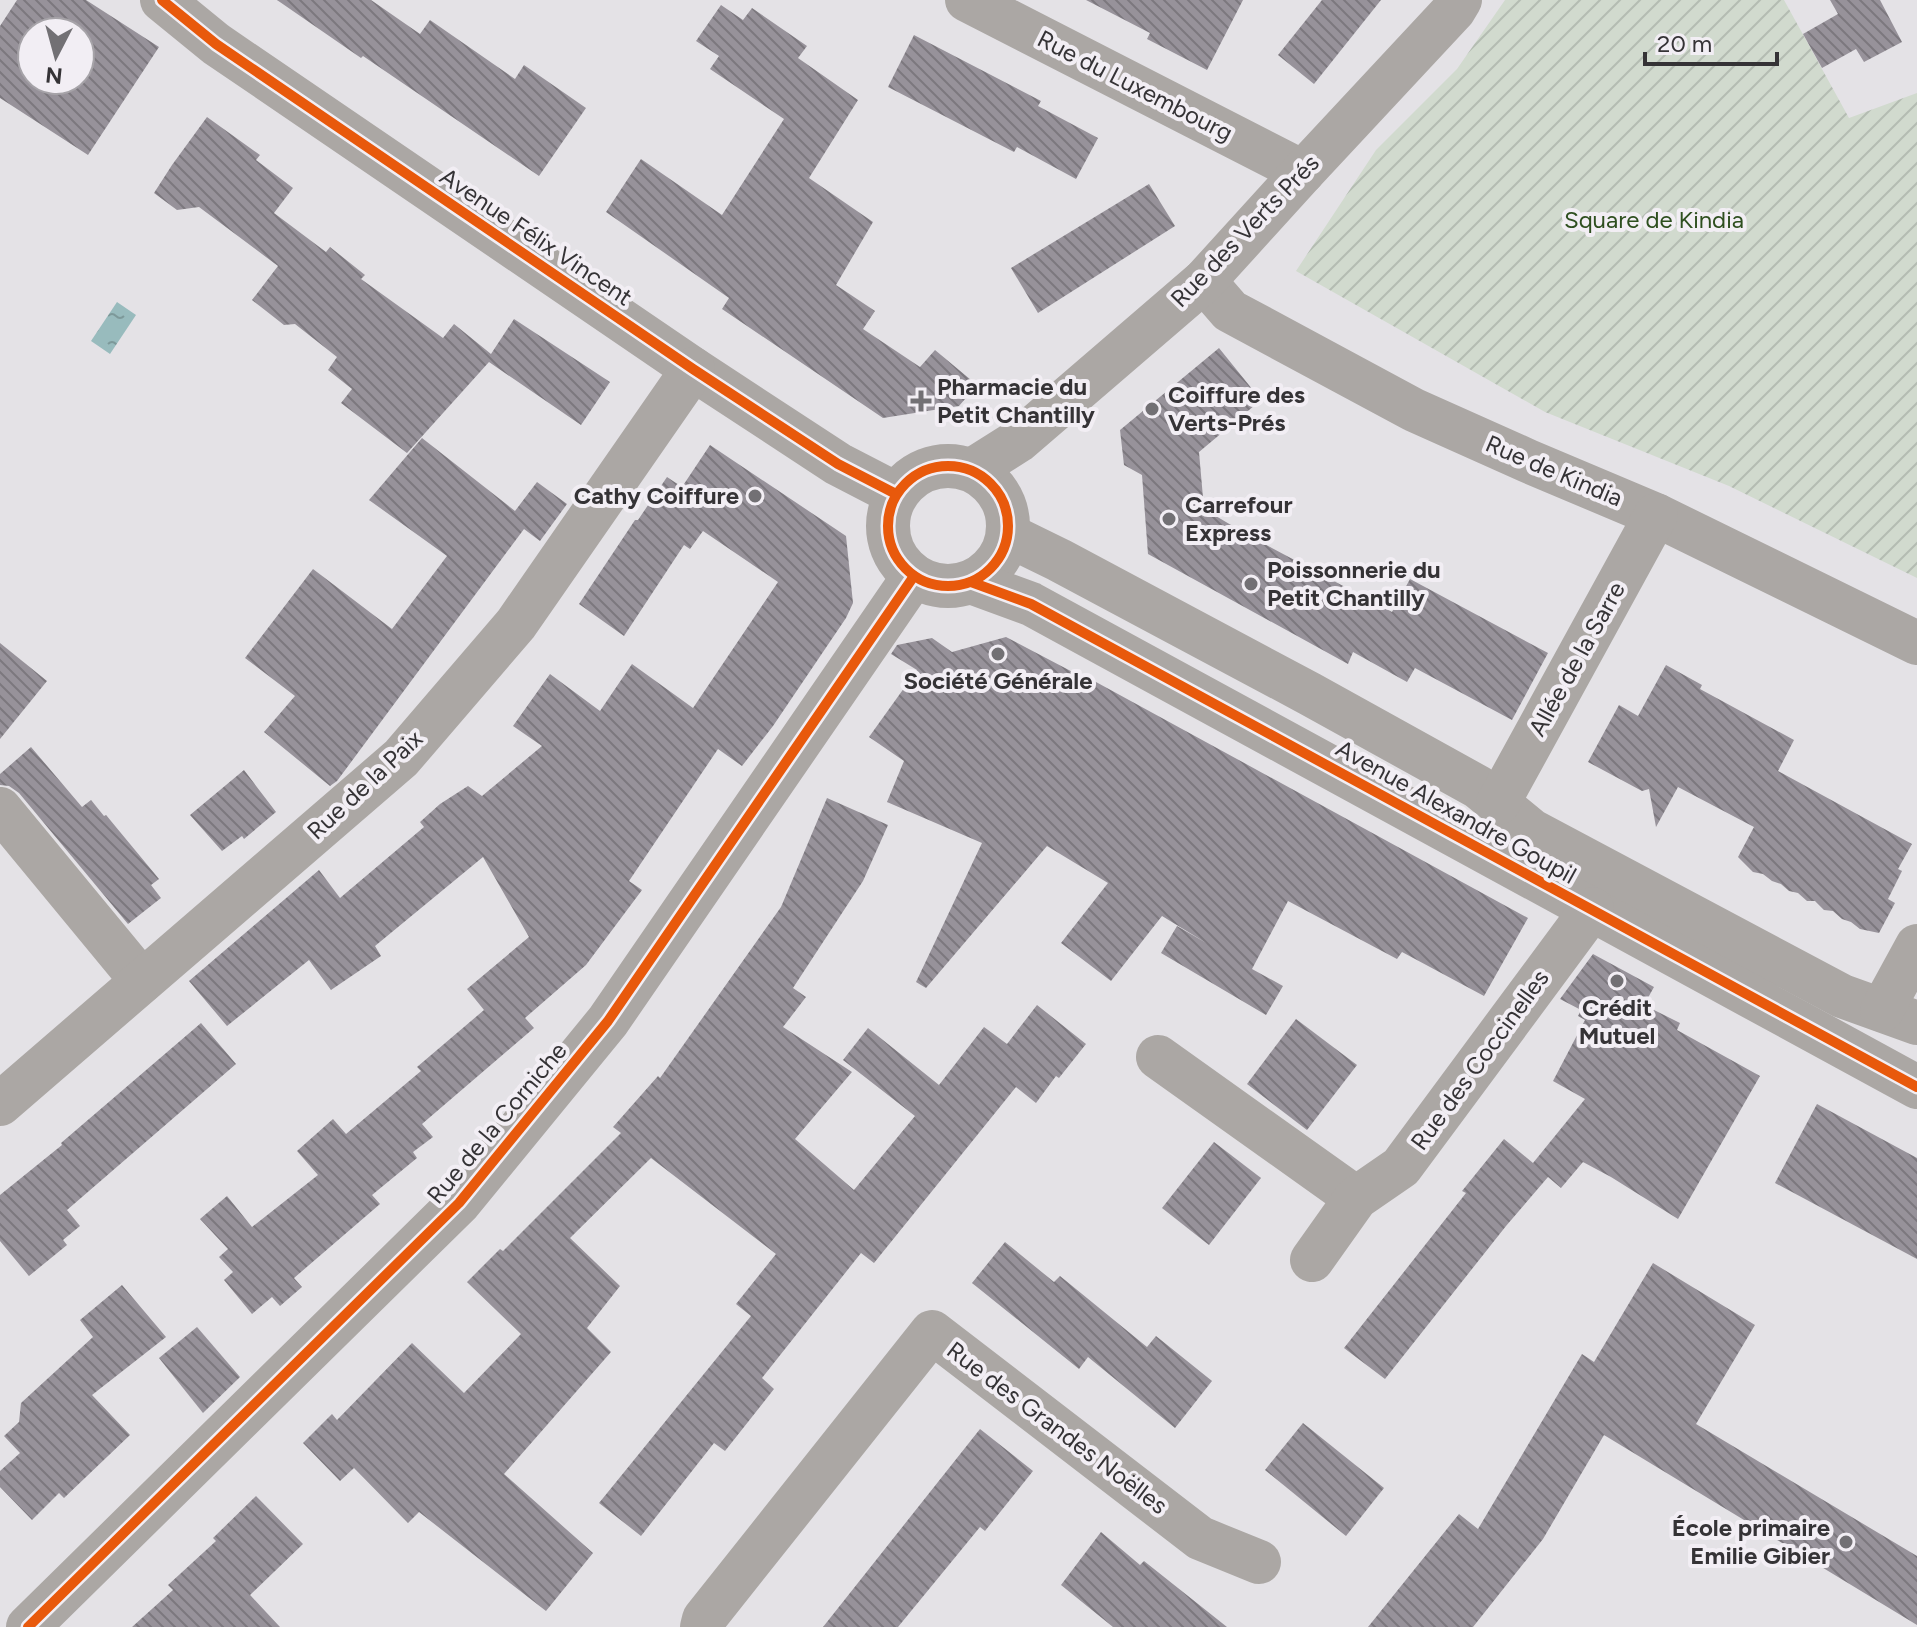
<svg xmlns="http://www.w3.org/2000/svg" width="1917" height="1627" font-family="Figtree,sans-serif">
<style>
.garden{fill:url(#garden-furrows)}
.water{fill:url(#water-ripples)}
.building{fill:url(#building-back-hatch);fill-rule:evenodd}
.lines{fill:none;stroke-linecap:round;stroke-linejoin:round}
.minor{stroke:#aba7a4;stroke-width:44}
.cycleway-casing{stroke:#f2eef4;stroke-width:15}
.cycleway{stroke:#e8590c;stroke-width:10}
.poi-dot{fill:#727074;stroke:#f2eef4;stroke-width:3}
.labels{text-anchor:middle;stroke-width:8;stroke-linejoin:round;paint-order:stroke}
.street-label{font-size:24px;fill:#353336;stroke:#f2eef4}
.park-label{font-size:24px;fill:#2e4f1f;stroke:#f2eef4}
.poi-label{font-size:24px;font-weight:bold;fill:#353336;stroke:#f2eef4;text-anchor:start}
</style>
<defs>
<pattern id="garden-furrows" width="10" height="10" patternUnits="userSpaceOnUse" patternTransform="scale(2)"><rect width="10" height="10" fill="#d1dace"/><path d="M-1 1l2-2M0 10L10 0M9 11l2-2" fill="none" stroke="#b4bcb2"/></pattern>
<pattern id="water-ripples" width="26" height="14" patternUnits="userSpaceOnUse" patternTransform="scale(2)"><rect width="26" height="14" fill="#98bbbd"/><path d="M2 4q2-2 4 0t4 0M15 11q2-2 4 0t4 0" fill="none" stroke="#7d999a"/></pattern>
<pattern id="building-back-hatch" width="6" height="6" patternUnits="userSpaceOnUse" patternTransform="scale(2)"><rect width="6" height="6" fill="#97929a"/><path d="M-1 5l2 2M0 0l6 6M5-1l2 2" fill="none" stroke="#7c787e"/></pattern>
</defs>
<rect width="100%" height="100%" fill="#e4e2e6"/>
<path class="garden" d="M1505 0H1784L1849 118 1917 93V578L1729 486 1545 412 1296 271 1376 150 1457 69Z"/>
<path class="water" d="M117 302 136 315 110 354 91 341Z"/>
<g class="building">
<path d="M17 0H86L159 47 88 155 0 98V26ZM32 32H80V80H32Z"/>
<path d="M277 0H371L420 34 430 20 515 79 524 65 586 108 539 176 363 56 361 58Z"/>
<path d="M1086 0H1243L1207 70 1147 39 1150 33Z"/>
<path d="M1322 0H1381L1314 84 1278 55Z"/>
<path d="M1830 0H1880L1902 42 1864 62 1856 49 1822 68 1803 34 1838 14Z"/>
<path d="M721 5 743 20 752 8 807 46 798 58 858 100 809 178 873 222 836 285 875 311 863 329 920 367 935 350 977 385 959 406 883 418 722 309 729 298 606 212 641 159 722 215 784 119 710 69 719 56 696 41Z"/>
<path d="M914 35 1041 101 1038 106 1098 138 1076 179 1017 147 1014 152 888 87Z"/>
<path d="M207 117 260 155 256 160 293 188 274 213 326 252 330 247 365 275 361 279 443 338 454 324 491 354 514 319 610 382 581 425 489 362 407 453 341 403 352 389 328 370 337 357 295 324 284 325 252 300 278 266 199 207 177 210 154 193 172 165Z"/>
<path d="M1149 184 1175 226 1038 313 1011 268Z"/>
<path d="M1219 348 1261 400 1199 452 1204 509 1253 538 1392 612 1410 579 1548 653 1512 720 1415 668 1407 682 1353 652 1348 664 1148 554 1142 475 1124 465 1120 430Z"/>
<path d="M422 438 515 511 537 482 567 504 540 541 524 529 337 781 330 786 264 732 295 696 245 658 313 569 392 629 447 556 369 500Z"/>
<path d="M710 445 846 536 853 603 846 618 773 726 742 766 718 749 629 881 642 890 586 965 525 1018 534 1028 422 1124 433 1137 413 1152 417 1158 372 1195 380 1204 294 1278 302 1287 280 1306 272 1297 252 1314 224 1280 233 1272 219 1257 228 1249 200 1219 227 1196 252 1227 318 1175 297 1151 333 1119 346 1134 421 1071 417 1067 484 1010 467 989 529 937 483 857 375 946 381 956 331 990 309 960 227 1026 189 981 319 870 340 898 424 827 420 822 440 804 468 786 482 796 542 746 513 726 550 674 600 711 632 664 693 708 778 582 703 531 690 549 684 545 624 636 579 604 635 520H638L667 477 682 487Z"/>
<path d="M1006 637 1084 678 1085 676 1528 918 1484 996 1402 952 1397 959 1288 901 1252 969 1283 986 1266 1015 1161 953 1177 926 1208 944 1162 916 1111 981 1061 943 1108 883 1047 846 926 988 916 982 982 843 887 802 904 761 869 737 917 670 891 654 897 645 932 638 952 652Z"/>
<path d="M0 643 47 681 0 739Z"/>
<path d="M1666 665 1702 685 1700 689 1794 740 1778 771 1912 844 1898 869 1902 871 1888 899 1895 903 1879 933 1860 929 1851 922 1842 919 1833 911 1824 910 1815 901H1807L1798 893 1789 891 1781 884 1772 881 1763 874 1753 872 1738 857 1754 827 1678 787 1656 827 1649 789 1642 791 1588 762 1619 705 1638 716Z"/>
<path d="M31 747 82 807 91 800 104 816 106 815 159 879 151 885 161 898 128 924 19 793 9 786 0 785V774Z"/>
<path d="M244 770 276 812 244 839 242 836 222 851 190 815Z"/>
<path d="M827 798 888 825 863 881 793 988 806 997 783 1027 852 1072 795 1139 854 1190 915 1116 843 1060 868 1028 939 1085 984 1027 1007 1044 1037 1005 1086 1044 1059 1078 1056 1076 1036 1103 1016 1087 874 1263 861 1253 762 1378 774 1389 725 1451 714 1443 641 1536 599 1503 751 1316 736 1304 776 1254 651 1158 570 1238 620 1286 587 1328 611 1352 504 1474 593 1553 546 1611 419 1512 408 1523 354 1468 340 1481 303 1443 332 1414 337 1420 412 1343 464 1393 521 1334 467 1282 500 1249 503 1251 621 1133 613 1127 658 1076 660 1078 781 907Z"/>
<path d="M1593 954 1654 987 1644 1005 1680 1023 1677 1030 1760 1076 1678 1219 1611 1177 1583 1162 1561 1188 1548 1177 1506 1226 1385 1379 1344 1348 1466 1193 1462 1191 1504 1139 1533 1163 1585 1099 1553 1081 1585 1020 1578 1016 1581 1010 1560 999Z"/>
<path d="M1296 1019 1357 1065 1307 1130 1247 1084Z"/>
<path d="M201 1023 236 1064 67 1210 80 1226 63 1240 67 1245 29 1276 0 1241V1195L62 1145 61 1143Z"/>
<path d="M1817 1104 1917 1158V1259L1775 1183Z"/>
<path d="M1214 1142 1261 1178 1209 1245 1162 1208Z"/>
<path d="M1005 1242 1054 1282 1060 1276 1147 1347 1156 1336 1212 1381 1175 1428 1088 1357 1079 1369 972 1283Z"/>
<path d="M1653 1263 1755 1325 1696 1424 1917 1556V1625L1604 1435 1543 1539 1473 1627H1368L1459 1514 1478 1529 1582 1354 1594 1362Z"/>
<path d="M122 1285 166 1337 92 1395 130 1435 64 1498 59 1493 32 1520 0 1487V1471L20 1453 4 1436 19 1422 21 1403 93 1337 80 1320Z"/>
<path d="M197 1327 240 1377 203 1413 159 1358Z"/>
<path d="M1303 1423 1384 1488 1346 1536 1265 1470Z"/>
<path d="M980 1429 1033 1471 985 1531 980 1527 898 1627H823Z"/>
<path d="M256 1496 303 1544 250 1595 280 1627H132L173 1590 168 1585 216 1541 213 1538Z"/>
<path d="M1101 1532 1140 1565 1144 1561 1227 1627H1113L1061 1585Z"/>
</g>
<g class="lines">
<g class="minor">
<path d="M162 0 216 44 693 369 838 464 896 494"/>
<path d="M967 0 1303 172"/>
<path d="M1204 281 1230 311 1414 410 1528 461 1656 515 1917 643"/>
<circle cx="948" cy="526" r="60"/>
<path d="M972 470 1018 441 1204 281 1303 172 1454 10 1460 0"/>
<path d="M1008 535 1059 560 1310 694 1478 787 1532 831 1842 996 1917 1023"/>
<path d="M971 582 1031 604 1917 1087"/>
<path d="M1498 803 1656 515"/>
<path d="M0 809 142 981"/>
<path d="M1882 1010 1917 946"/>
<path d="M1158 1057 1356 1198"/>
<path d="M0 1104 401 758 516 624 693 369"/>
<path d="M1312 1260 1356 1198 1401 1167 1592 909"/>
<path d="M28 1627 459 1203 608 1021 914 576"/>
<path d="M702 1627 704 1619 932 1332 1200 1538 1259 1562"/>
</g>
<g class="cycleway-casing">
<g id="cycleway">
<path d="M162 0 216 44 693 369 838 464 896 494"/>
<circle cx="948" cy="526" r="60"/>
<path d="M971 582 1031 604 1917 1087"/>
<path d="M28 1627 459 1203 608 1021 914 576"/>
</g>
</g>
<use href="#cycleway" class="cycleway"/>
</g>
<g class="poi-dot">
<path d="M917 389h8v8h8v8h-8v8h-8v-8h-8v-8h8z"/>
<circle cx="1152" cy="409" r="8"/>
<circle cx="755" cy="496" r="8"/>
<circle cx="1169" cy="519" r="8"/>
<circle cx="1251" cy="584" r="8"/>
<circle cx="998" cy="654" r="8"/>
<circle cx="1617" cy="981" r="8"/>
<circle cx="1846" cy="1542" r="8"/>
</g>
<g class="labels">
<g class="street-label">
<text transform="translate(1135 86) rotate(27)" y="8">Rue du Luxembourg</text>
<text transform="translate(1245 231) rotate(-46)" y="8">Rue des Verts Prés</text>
<text transform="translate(536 237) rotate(34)" y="8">Avenue Félix Vincent</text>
<text transform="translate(1554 471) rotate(23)" y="8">Rue de Kindia</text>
<text transform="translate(1577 659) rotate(-61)" y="8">Allée de la Sarre</text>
<text transform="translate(365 785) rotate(-43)" y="8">Rue de la Paix</text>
<text transform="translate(1456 812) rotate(29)" y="8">Avenue Alexandre Goupil</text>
<text transform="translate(1480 1060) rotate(-54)" y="8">Rue des Coccinelles</text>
<text transform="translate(497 1123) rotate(-50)" y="8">Rue de la Corniche</text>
<text transform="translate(1057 1428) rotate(37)" y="8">Rue des Grandes Noëlles</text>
</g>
<g class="park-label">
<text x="1654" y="228">Square de Kindia</text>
</g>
<g class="poi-label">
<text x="937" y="395">Pharmacie du<tspan x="937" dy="28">Petit Chantilly</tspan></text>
<text x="1168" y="403">Coiffure des<tspan x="1168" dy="28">Verts-Prés</tspan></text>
<text x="739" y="504" text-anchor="end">Cathy Coiffure</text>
<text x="1185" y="513">Carrefour<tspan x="1185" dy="28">Express</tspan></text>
<text x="1267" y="578">Poissonnerie du<tspan x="1267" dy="28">Petit Chantilly</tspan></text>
<text x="998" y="689" text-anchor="middle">Société Générale</text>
<text x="1617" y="1016" text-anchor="middle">Crédit<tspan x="1617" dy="28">Mutuel</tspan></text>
<text x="1830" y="1536" text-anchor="end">École primaire<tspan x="1830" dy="28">Emilie Gibier</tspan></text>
</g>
</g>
<g transform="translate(56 56) rotate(186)"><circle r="38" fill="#f2eef4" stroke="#a6a3a8" stroke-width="2"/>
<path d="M0-6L14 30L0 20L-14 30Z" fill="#727074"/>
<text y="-12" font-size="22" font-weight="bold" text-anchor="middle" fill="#353336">N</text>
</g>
<path d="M1645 52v12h132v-12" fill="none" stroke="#353336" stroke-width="4"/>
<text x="1657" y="52" font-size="24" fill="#353336" stroke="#f2eef4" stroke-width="6" paint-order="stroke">20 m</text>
</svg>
